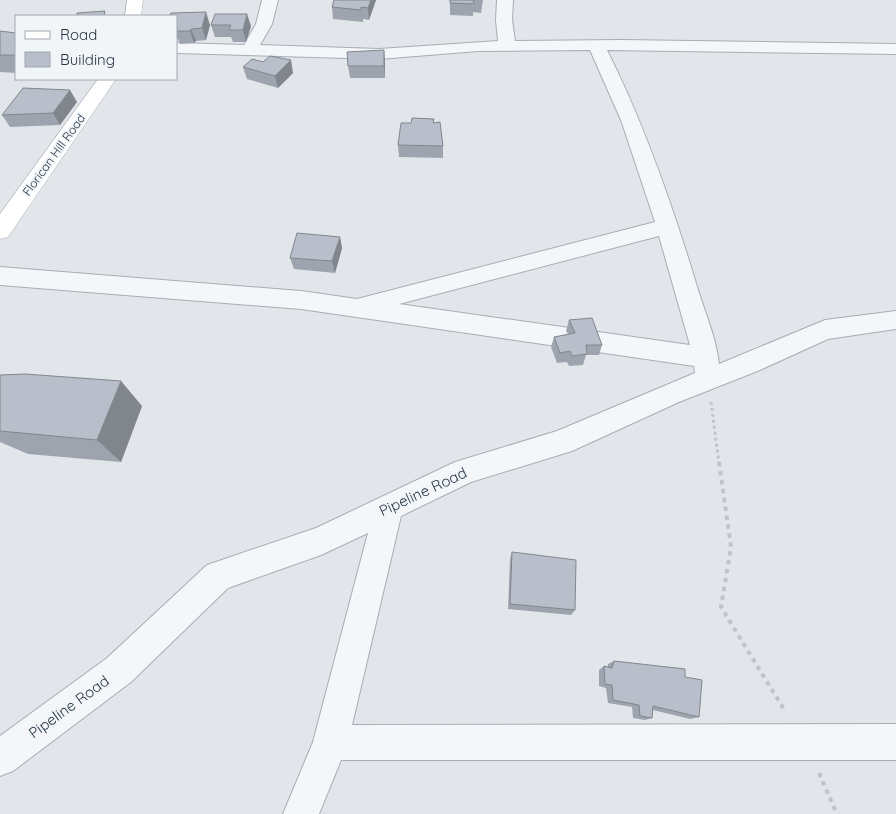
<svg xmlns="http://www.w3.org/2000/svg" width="896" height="814" font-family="Quicksand,sans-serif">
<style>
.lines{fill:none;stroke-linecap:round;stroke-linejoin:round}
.street-casing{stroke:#a6adb6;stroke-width:2}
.secondary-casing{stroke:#a6adb6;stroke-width:1}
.path-far1{stroke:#c0c4ca;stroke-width:3;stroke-dasharray:3 3;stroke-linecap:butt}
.path{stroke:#c0c4ca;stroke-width:4;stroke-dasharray:4.5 4.5;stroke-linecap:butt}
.street{fill:#f5f6f9;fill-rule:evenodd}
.secondary{fill:#fff;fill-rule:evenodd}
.wall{fill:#9ea4ae}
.shaded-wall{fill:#81868d}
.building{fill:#b8bfca;stroke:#81868d}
.labels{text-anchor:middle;stroke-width:4;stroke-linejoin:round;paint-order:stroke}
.far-street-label{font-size:12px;fill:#283445;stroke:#f1f5f8}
.street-label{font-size:15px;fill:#283445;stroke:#f1f5f8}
</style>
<rect width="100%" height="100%" fill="#e2e6eb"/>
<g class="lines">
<g class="street-casing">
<path id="street" d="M262 0H278L272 24 260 45 379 49 498 41 496 20 497 0H513L512 20 515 41 622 40 896 44V54L607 50C644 124 671 201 695 280 703 308 716 336 719 364L825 320 896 311V329L828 339 760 370 679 402 572 451 471 482 401 516 352 725 896 724V760H341L319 814H283L313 742 368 533 321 555 228 588 131 682 13 771 0 776V736L107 658 207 565 316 528 455 462 557 431 695 373 694 366 301 309 0 285V267L301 291 357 299 655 222 621 120 590 50 478 51 379 59 176 53V43L244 45 256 24ZM659 236 690 345 399 304Z"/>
</g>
<g class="secondary-casing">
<g id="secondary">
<path d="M127 0H143L141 16H125Z"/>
<path d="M98 79H116L8 237 0 239V214Z"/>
</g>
</g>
<path class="path-far1" d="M711 402 719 463"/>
<g class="path">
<path d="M719 462 731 547 721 607 785 711"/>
<path d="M819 773 837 814"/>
</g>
<use href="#street" class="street"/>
<use href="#secondary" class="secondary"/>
</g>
<g class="wall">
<path d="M376 0 369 20 363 19V22L333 19 332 7Z"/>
<path d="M450 0H483L481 13 473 12V16L450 15Z"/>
<path d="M215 14 251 26 246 42H233L231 37H215L211 25Z"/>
<path d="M176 16 210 25 206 40 196 41 194 43 180 44 178 39H176Z"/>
<path d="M0 31 16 33V73L0 72Z"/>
<path d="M385 62V78H350L348 66Z"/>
<path d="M243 67 293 73 278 88 247 79Z"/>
<path d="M77 102 60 125 10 127 2 115Z"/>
<path d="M434 123 443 146V158L399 157 398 145Z"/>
<path d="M340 237 342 248 335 273 294 269 290 258Z"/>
<path d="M569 320 602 345 599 355H586L583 365 569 366 567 362 557 363 551 347 554 337 568 334 566 331Z"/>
<path d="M0 375 142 406 121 462 28 454 0 442Z"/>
<path d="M512 552 575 610 571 615 508 609 510 559Z"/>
<path d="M614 661 685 677 699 717 690 719 653 710 652 718 645 720 633 718 632 707 608 703 606 688 599 686V670L604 666 608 667V664Z"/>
</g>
<g class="shaded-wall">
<path d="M371 0H376L369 20 368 8Z"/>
<path d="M206 12 210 25 206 40 202 28Z"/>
<path d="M247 14 251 26 246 42 243 30Z"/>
<path d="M191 29 196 41 194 43 190 31Z"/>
<path d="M384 50 385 62V78L384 66Z"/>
<path d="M291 60 293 73 278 88 275 76Z"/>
<path d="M70 90 77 102 60 125 53 113Z"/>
<path d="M340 237 342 248 335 273 332 261Z"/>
<path d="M121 381 142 406 121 462 97 440Z"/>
</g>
<g class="building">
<path d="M334 0H371L368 8 361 7V10L332 7Z"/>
<path d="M450 0H473L474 4 450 3Z"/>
<path d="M105 11 104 16H77V13Z"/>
<path d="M206 12 202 28 191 29 190 31H176L177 27H176V16H169L171 13Z"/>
<path d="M215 14H247L243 30H229L231 25H211Z"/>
<path d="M0 31 16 33V55H0Z"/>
<path d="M384 50V66H348L347 52Z"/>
<path d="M270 56 291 60 275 76 243 67 252 59 263 62Z"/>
<path d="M23 88 70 90 53 113 2 115Z"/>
<path d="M412 118 434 119 433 123 440 122 443 146 398 145 401 123H411Z"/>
<path d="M297 233 340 237 332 261 290 258Z"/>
<path d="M592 318 602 345H586L587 354 572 356 570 351 560 353 554 337 575 333 569 320Z"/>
<path d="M25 374 121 381 97 440 0 431V375Z"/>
<path d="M512 552 576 560 575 610 510 604Z"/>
<path d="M614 661 685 669V677L702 680 699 717 653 706 652 718 640 716 639 705 613 700 612 685 605 684 604 666 612 668Z"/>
</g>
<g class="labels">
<g class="far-street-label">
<text transform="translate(54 155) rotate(-54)" y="4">Florican Hill Road</text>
</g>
<g class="street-label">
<text transform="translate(423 492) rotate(-25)" y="5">Pipeline Road</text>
<text transform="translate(69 707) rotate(-36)" y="5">Pipeline Road</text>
</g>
</g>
<rect x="15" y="15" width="162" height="65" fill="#f1f5f8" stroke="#a1a8b0"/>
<rect x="25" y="31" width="25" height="8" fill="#ffffff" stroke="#a1a8b0"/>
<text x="60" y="40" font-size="15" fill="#283445">Road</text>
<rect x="25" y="52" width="25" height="15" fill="#b8bfca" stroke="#a1a8b0"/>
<text x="60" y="65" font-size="15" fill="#283445">Building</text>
</svg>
